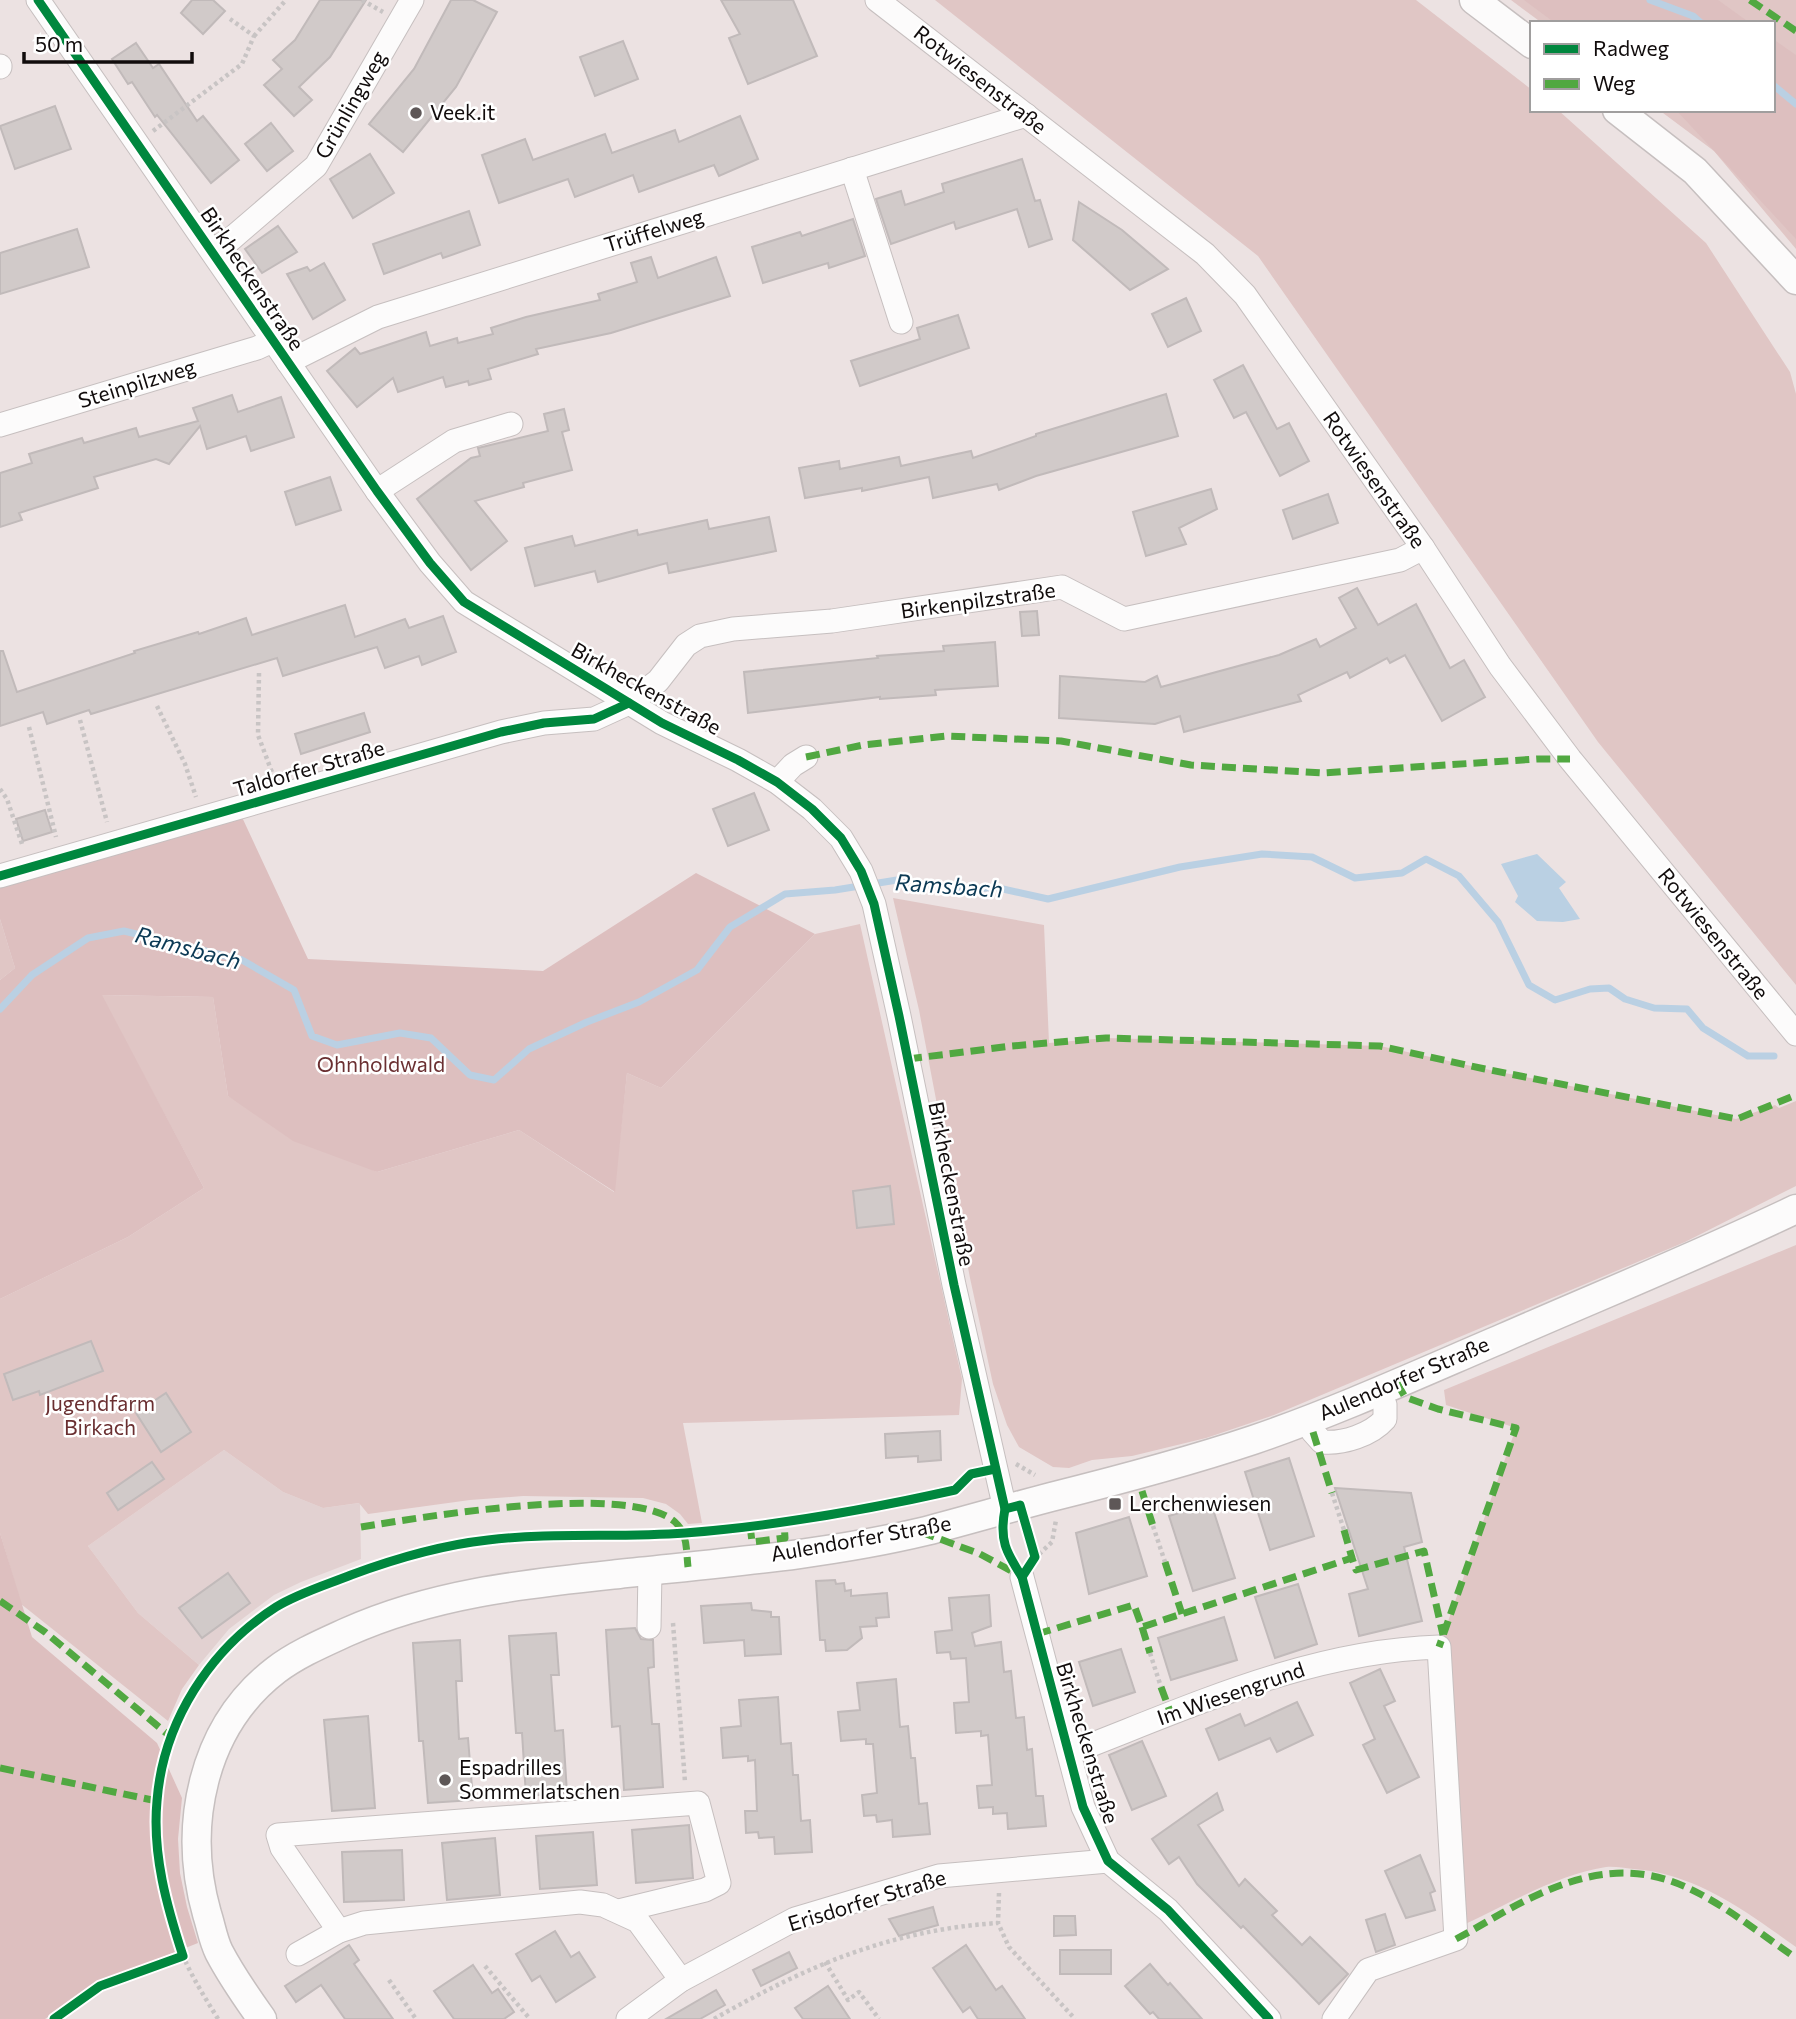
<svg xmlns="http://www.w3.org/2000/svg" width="1796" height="2019" font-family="Commissioner,sans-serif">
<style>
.built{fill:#e2d1d1}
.green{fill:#e0c6c5}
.forest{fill:#ddbfbf}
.water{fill:#bad0e3}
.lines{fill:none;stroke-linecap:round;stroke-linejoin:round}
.stream{stroke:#bad0e3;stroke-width:7}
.building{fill:#d1cac9;stroke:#c1baba;stroke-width:2}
.minor-casing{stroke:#c6bfbf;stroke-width:25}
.major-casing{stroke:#c6bfbf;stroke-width:31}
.path{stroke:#c8c4c4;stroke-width:4.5;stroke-dasharray:3.5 3.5;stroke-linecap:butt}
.minor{stroke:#fcfbfb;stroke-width:23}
.major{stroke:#fcfbfb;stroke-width:28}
.quiet{stroke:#51a841;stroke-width:7;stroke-dasharray:14 7;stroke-linecap:butt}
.cycleway-casing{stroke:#fff;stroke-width:13}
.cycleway{stroke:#00873e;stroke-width:9}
.poi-dot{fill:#5e5757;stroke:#fff;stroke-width:2.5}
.labels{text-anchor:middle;stroke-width:5;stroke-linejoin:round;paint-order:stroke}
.street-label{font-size:21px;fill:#110c0c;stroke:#fff}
.poi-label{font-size:21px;fill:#110c0c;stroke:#fff;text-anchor:start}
.park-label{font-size:21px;fill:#6a2f31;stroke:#fff}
.water-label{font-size:23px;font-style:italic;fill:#0b3954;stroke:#fff}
</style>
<rect width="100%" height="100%" fill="#ece2e2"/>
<path class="built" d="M224 1450 283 1492 323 1508 360 1503 361 1559 301 1582 274 1595 229 1629 199 1665 138 1613 88 1546Z"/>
<g class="green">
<path d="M935 0H1416L1532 90V110H1558L1706 243 1790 372 1796 394V985L1598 742 1258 256Z"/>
<path d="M1511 0H1796V249L1714 151 1659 110H1773V23H1542Z"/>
<path d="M893 898 1044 925 1049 1043 1106 1038 1380 1046 1485 1069 1736 1119 1775 1105 1779 1108 1796 1101V1186L1685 1242 1274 1415 1206 1438 1132 1456 1092 1460 1069 1468 1053 1467 1019 1447 1007 1425 993 1384 970 1278 919 1010Z"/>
<path d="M0 919 15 968 0 980Z"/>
<path d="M860 924 962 1379 959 1415 683 1423 702 1523 688 1524 680 1514 666 1504 643 1498 523 1496 470 1500 368 1514 359 1503 323 1508 283 1492 224 1450 88 1546 138 1613 199 1665 182 1689 168 1721 21 1604 0 1533V1299L128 1237 204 1188 101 995 213 997 228 1096 377 1172 519 1130 614 1192 627 1073 661 1088 815 934Z"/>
<path d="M1796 1245V1947C1747 1912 1695 1873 1633 1869 1624 1868 1614 1866 1606 1867 1555 1875 1507 1905 1461 1926L1439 1647 1516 1428 1446 1405 1444 1390Z"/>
</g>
<g class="forest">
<path d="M1524 0H1718L1750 23H1555Z"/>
<path d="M1773 39 1796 55V239L1676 110H1773Z"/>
<path d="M241 815 308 959 543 971 696 873 815 934 661 1088 627 1073 615 1192 519 1130 377 1172 293 1141 228 1096 213 997 102 995 204 1188 128 1237 0 1299V980L15 968 0 919V888Z"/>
<path d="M0 1533 32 1637 157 1743 182 1798 178 1839 180 1873 187 1907 198 1943 97 1983 45 2019H0Z"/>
</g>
<path class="water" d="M1537 854 1566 882 1559 888 1580 919 1563 922 1537 921 1515 902 1518 896 1501 864Z"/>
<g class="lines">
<g class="stream">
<path d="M1650 0 1693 16 1701 23"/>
<path d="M1773 85 1796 104"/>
<path d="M0 1009 32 975 88 938 124 931 242 960 294 990 312 1036 337 1045 400 1033 431 1038 470 1075 494 1080 529 1049 587 1022 639 1002 697 970 730 927 785 894 835 890 897 880 962 891 994 887 1048 899 1180 867 1262 854 1312 857 1355 878 1402 873 1426 859 1459 876 1498 922 1529 985 1555 1000 1590 989 1609 988 1625 999 1654 1008 1687 1009 1703 1028 1748 1056H1774"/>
</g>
</g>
<g class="building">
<path d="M192 0H213L225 11 203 34 181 13Z"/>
<path d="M320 0H366L330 57 299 87 312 100 294 116 264 85 282 69 273 60 295 40Z"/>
<path d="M451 0H473L497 12 456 87 403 152 369 124 414 69Z"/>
<path d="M721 0H793L817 56 748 84 729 38 740 34Z"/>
<path d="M623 41 638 79 595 96 580 57Z"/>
<path d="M136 43 153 68 159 64 197 121 203 116 239 160 211 183 157 115 155 117 132 82 128 84 112 59Z"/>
<path d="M55 106 71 149 15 169 0 126Z"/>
<path d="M740 116 758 159 719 176 714 165 639 192 633 175 575 197 568 179 499 203 482 155 525 139 533 160 605 134 612 153 675 130 679 142Z"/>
<path d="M271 123 293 151 267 171 245 144Z"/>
<path d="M370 154 394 193 353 218 330 179Z"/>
<path d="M1022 159 1035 201 1040 200 1052 239 1029 247 1017 209 956 229 954 222 891 244 876 199 901 191 905 205 944 192 942 184Z"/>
<path d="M1079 202 1122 230 1168 269 1130 290 1073 240Z"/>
<path d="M469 211 480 245 443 258 441 253 384 274 373 244Z"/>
<path d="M853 219 865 256 829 268 828 263 763 283 752 247 800 232 802 236Z"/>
<path d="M278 226 297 252 262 273 245 249Z"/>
<path d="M77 229 89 267 0 294V253Z"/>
<path d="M651 257 658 278 716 257 730 296 611 333 536 349 538 354 488 369 491 379 469 385 468 381 446 387 443 377 398 392 393 378 357 407 327 371 355 348 360 354 426 332 430 346 457 338 458 343 493 334 491 328 526 317 600 300 598 294 637 282 631 263Z"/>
<path d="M324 263 345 300 313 319 287 274 307 267 310 271Z"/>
<path d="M1186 298 1201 331 1168 347 1152 314Z"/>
<path d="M958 315 969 348 860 386 851 361 920 339 917 328Z"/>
<path d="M1243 365 1277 429 1289 423 1309 461 1280 476 1246 412 1234 418 1214 380Z"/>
<path d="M1166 394 1178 436 1036 476 999 490 997 484 933 498 929 477 862 491V488L805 498 799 468 839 461 840 469 899 457 901 466 971 451 973 458 1036 436V434Z"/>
<path d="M232 395 238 412 281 397 294 437 251 451 246 436 207 449 200 426 169 464 156 459 94 477 98 488 19 513 22 520 0 527V473L32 463 29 454 82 438 84 443 136 428 139 437 198 421 193 408Z"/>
<path d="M564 409 569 430 562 432 572 470 523 483 524 487 475 501 507 541 471 570 417 499 471 458 480 456 478 448 548 431 544 414Z"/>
<path d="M330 477 341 510 296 525 285 492Z"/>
<path d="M1211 489 1217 509 1179 528 1186 544 1146 556 1133 512Z"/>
<path d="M1328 494 1338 523 1293 539 1283 510Z"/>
<path d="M769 517 776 551 669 573 667 563 598 582 595 571 535 586 525 548 572 536 575 546 637 530 638 535 707 520 709 529Z"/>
<path d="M1357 588 1378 625 1416 604 1450 668 1464 660 1485 697 1442 721 1405 655 1390 663 1387 658 1350 678 1347 672 1298 695 1301 701 1184 732 1180 716 1155 724 1059 718 1060 676 1145 682 1157 676 1161 687 1279 655 1316 639 1320 647 1356 628 1339 598Z"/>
<path d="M345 605 355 637 405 619 409 628 443 616 456 652 422 665 419 656 385 668 377 647 283 676 277 658 91 714 89 710 47 724 43 712 0 726V651H3L17 692 135 653 134 651 198 632 199 634 246 618 252 635Z"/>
<path d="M1037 611 1039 635 1022 636 1020 612Z"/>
<path d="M995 642 998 686 935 690 936 695 880 699V697L748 713 744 672 878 658 877 656 944 651 943 646Z"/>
<path d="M364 713 370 732 301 754 295 734Z"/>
<path d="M754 793 769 830 728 846 713 809Z"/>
<path d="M45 810 52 832 23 841 16 819Z"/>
<path d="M890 1186 894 1224 857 1228 853 1191Z"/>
<path d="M91 1341 103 1371 40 1395 39 1391 13 1400 4 1374Z"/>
<path d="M166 1393 191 1432 161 1452 136 1413Z"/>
<path d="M940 1431 941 1460 918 1462V1456L886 1458 885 1434Z"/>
<path d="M1289 1458 1314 1536 1270 1550 1245 1472Z"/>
<path d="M152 1462 164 1479 118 1510 107 1493Z"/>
<path d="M1335 1488 1411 1493 1422 1542 1404 1547 1422 1621 1359 1636 1349 1594 1368 1589Z"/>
<path d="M1211 1503 1235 1578 1193 1591 1169 1516Z"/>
<path d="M1129 1517 1147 1576 1089 1594 1076 1533Z"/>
<path d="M228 1573 250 1603 202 1638 179 1608Z"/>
<path d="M835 1580 836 1584 844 1583 845 1591 851 1590V1596L887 1593 889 1617 876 1618 877 1626 860 1627 862 1638 847 1650 826 1651 825 1640H820L816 1581Z"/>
<path d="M1298 1584 1317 1644 1275 1658 1255 1597Z"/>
<path d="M989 1595 991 1626 972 1633 975 1646 1001 1642 1004 1672 1011 1671 1016 1718 1024 1717 1027 1750 1032 1749 1036 1796H1043L1046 1826 1008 1829 1007 1813 993 1814V1807L979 1808 977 1786 992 1785 988 1735 981 1736V1731L956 1733 954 1703 969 1702 966 1658 951 1659 950 1652 937 1653 935 1632 952 1630 949 1598Z"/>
<path d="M751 1603 752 1610 771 1612V1617H779L781 1654 745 1656 744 1640 704 1643 701 1606Z"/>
<path d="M1224 1617 1237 1660 1171 1680 1158 1638Z"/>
<path d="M635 1628 641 1639 653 1640 654 1667 648 1668 652 1724H659L663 1787 624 1790 620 1726 612 1727 606 1630Z"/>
<path d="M556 1633 559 1675H551L555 1731 563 1730 567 1793 526 1796 522 1733H516L509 1636Z"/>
<path d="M460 1640 462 1681H456L459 1739 468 1738 473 1800 428 1803 423 1741H419L413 1643Z"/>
<path d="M1121 1649 1135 1692 1093 1706 1079 1662Z"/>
<path d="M1380 1669 1395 1701 1384 1706 1419 1777 1387 1793 1363 1745 1375 1739 1350 1683Z"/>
<path d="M896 1679 900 1727 908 1726 911 1758H915L919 1804 927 1803 930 1834 893 1837 892 1820 877 1822 876 1815 864 1816 862 1795 877 1793 873 1744H866V1739L841 1741 838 1712 860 1710 857 1683Z"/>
<path d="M778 1697 781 1744 791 1743 793 1775H798L801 1821 810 1820 812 1852 775 1854 774 1837 759 1838 758 1832 746 1833 745 1811H757L755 1760 748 1761V1756L723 1758 721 1728 741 1726 739 1700Z"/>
<path d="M1297 1702 1313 1735 1277 1752 1270 1738 1219 1760 1206 1729 1240 1714 1245 1726Z"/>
<path d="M368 1716 375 1808 332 1811 324 1720Z"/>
<path d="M1142 1741 1166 1796 1132 1810 1109 1755Z"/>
<path d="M1217 1793 1223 1810 1198 1825 1239 1886 1245 1879 1277 1911 1272 1915 1302 1945 1310 1937 1348 1974 1319 2004 1243 1926 1241 1928 1197 1884 1179 1857 1169 1864 1152 1839Z"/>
<path d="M689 1825 693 1878 636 1883 632 1830Z"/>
<path d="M593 1832 597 1885 540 1889 536 1836Z"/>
<path d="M495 1838 500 1895 447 1900 442 1843Z"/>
<path d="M402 1850 404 1900 344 1902 342 1852Z"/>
<path d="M1420 1855 1435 1891 1430 1893 1435 1910 1406 1918 1385 1871Z"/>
<path d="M933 1907 938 1925 899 1936 889 1919Z"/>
<path d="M1385 1914 1395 1945 1376 1952 1366 1920Z"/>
<path d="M1054 1916H1075L1076 1935 1054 1936Z"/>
<path d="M555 1931 571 1957 579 1952 595 1977 556 2002 540 1976 532 1981 516 1954Z"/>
<path d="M349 1945 359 1960 354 1964 393 2019H345L321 1985 296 2002 285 1986Z"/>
<path d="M966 1945 996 1990 1002 1986 1025 2019H978L970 2007 963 2012 933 1968Z"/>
<rect x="1060" y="1950" width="51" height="24"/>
<path d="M789 1952 797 1968 761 1986 753 1970Z"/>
<path d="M1150 1964 1168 1985 1170 1983 1202 2019H1159L1153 2012 1150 2014 1125 1986Z"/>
<path d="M473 1965 492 1993 498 1989 514 2012 504 2019H454L434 1991Z"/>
<path d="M828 1986 850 2019H803L795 2008Z"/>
<path d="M716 1990 725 2005 700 2019H666Z"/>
</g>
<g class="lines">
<g class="minor-casing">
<g id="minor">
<path d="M38 0 377 491 430 563 464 602 662 723 738 760 777 782 812 809 841 838 861 871 874 904 899 1016 954 1285 1005 1509"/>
<path d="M877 0 1205 254 1245 295 1423 548 1500 666 1570 759 1796 1034"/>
<path d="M0 66V67"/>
<path d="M852 169 901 322"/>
<path d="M212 251 230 240 316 166 412 0"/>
<path d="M288 362 378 317 1026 115"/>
<path d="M0 425 257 348 274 340"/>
<path d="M377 491 454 441 511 424"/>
<path d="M777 782 793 765 806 757"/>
<path d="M0 876 501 732 544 723 594 719 629 703 658 681 686 645 700 636 733 629 832 621 1062 587 1124 619 1400 560 1423 548"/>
<path d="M1313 1432 1322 1442C1343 1444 1371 1435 1385 1419V1405"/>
<path d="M1022 1577 1083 1807 1108 1861 1168 1910 1269 2019"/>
<path d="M649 1627 650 1570"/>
<path d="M1070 1753C1190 1707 1308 1651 1439 1647L1456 1939 1368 1970 1334 2019"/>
<path d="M339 1931 282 1848 278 1835 698 1803 719 1883 705 1890 619 1911"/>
<path d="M298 1954 339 1931 364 1923 580 1902 603 1905 638 1921 681 1980"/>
<path d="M628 2019 681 1980 795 1919 939 1876 1108 1861"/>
</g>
</g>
<g class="major-casing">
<g id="major">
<path d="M1474 0 1532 44"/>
<path d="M1617 110 1695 171 1796 280"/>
<path d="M262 2019C247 1998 231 1975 219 1952 213 1940 211 1926 207 1914 182 1826 202 1727 276 1670 297 1654 323 1643 347 1632 434 1593 525 1584 619 1574 721 1563 826 1555 926 1531 968 1520 1009 1508 1051 1497 1119 1480 1187 1462 1253 1440 1338 1411 1421 1373 1503 1338 1601 1295 1700 1255 1796 1209"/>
</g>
</g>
<g class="path">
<path d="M362 0 383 12"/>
<path d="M254 36 286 0"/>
<path d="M153 131 242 64 254 36 230 19"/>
<path d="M259 673 258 735 273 775"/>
<path d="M157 706 185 764 196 797"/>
<path d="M80 720 107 822"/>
<path d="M29 727 56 837"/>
<path d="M0 789 7 799 23 847"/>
<path d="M1016 1464 1035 1475"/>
<path d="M1332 1493 1344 1530"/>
<path d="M1153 1526 1165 1562"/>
<path d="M1034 1559 1052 1542 1056 1520"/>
<path d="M673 1623 685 1782"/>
<path d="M1150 1653 1161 1687"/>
<path d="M999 1893 998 1923 1009 1947 1075 2019"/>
<path d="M825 1962 848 2000 859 1992 879 2019"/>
<path d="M485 1966 530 2019"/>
<path d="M389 1980 416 2019"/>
<path d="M54 2019 100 1986 183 1956"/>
<path d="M218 2019C206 1999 193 1979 184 1958 158 1902 151 1830 162 1770 173 1713 207 1659 252 1624 278 1603 309 1591 340 1579 403 1555 466 1541 533 1536 583 1532 634 1537 685 1533 776 1527 866 1510 955 1490L971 1474 977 1473"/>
<path d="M714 2019C807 1966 890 1930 998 1923"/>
</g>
<use href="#minor" class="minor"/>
<use href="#major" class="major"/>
<g class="quiet">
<path d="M1750 0 1796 31"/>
<path d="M806 757 863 745 946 736 1061 741 1191 765 1323 773 1537 759H1570"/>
<path d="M908 1059 1012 1046 1106 1038 1380 1046 1485 1069 1737 1119 1796 1095"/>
<path d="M1397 1383 1405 1397 1438 1409 1516 1428 1439 1647"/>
<path d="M1313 1432 1332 1493"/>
<path d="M1142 1491 1153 1526"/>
<path d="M750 1525 752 1542 785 1538 784 1522"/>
<path d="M361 1527C423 1517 630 1482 675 1522 688 1534 686 1550 688 1567"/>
<path d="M1344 1530 1352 1558"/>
<path d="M921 1532 980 1554 1017 1574"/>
<path d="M1165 1562 1182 1614"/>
<path d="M0 1601 45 1632 171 1737"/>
<path d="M1142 1627 1150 1653"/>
<path d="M1037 1634 1134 1605 1142 1627 1352 1558 1356 1570 1424 1551 1443 1635"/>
<path d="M1161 1687 1171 1714"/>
<path d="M0 1768 157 1801"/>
<path d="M1456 1939C1483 1925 1508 1908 1535 1896 1652 1841 1703 1894 1796 1958"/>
</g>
<g class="cycleway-casing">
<g id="cycleway">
<path d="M38 0 377 491 430 563 464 602 662 723 738 760 777 782 812 809 841 838 861 871 874 904 899 1016 954 1285 1005 1509C999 1540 1006 1552 1022 1577L1083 1807 1108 1861 1168 1910 1269 2019"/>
<path d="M0 876 501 732 544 723 594 719 629 703"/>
<path d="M1005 1509 1020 1505 1035 1557 1022 1577"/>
<path d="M54 2019 100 1986 183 1956C167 1907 152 1854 157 1801 163 1722 210 1649 276 1607 299 1593 326 1585 351 1575 394 1559 442 1545 488 1540 554 1532 620 1538 685 1533 776 1526 866 1510 955 1490L971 1474 995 1469"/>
</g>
</g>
<use href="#cycleway" class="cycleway"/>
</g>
<g class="poi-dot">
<circle cx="416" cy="113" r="7"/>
<rect x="1108" y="1497" width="14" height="14" rx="3.5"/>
<circle cx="445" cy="1780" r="7"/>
</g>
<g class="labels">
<g class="street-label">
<text transform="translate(980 80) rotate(38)" y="7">Rotwiesenstraße</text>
<text transform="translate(351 105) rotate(-60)" y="7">Grünlingweg</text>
<text transform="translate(654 231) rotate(-17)" y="7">Trüffelweg</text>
<text transform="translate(252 279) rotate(56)" y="7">Birkheckenstraße</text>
<text transform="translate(137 384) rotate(-17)" y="7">Steinpilzweg</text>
<text transform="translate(1374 480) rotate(55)" y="7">Rotwiesenstraße</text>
<text transform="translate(978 601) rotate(-8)" y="7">Birkenpilzstraße</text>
<text transform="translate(646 689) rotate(29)" y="7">Birkheckenstraße</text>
<text transform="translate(309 769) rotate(-16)" y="7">Taldorfer Straße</text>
<text transform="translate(1713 934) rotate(51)" y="7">Rotwiesenstraße</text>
<text transform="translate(951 1184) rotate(79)" y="7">Birkheckenstraße</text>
<text transform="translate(1404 1379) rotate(-23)" y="7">Aulendorfer Straße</text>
<text transform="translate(861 1539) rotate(-10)" y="7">Aulendorfer Straße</text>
<text transform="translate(1231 1694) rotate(-19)" y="7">Im Wiesengrund</text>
<text transform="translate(1087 1743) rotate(73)" y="7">Birkheckenstraße</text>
<text transform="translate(867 1901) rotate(-17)" y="7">Erisdorfer Straße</text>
</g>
<g class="poi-label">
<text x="430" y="120">Veek.it</text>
<text x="1129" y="1511">Lerchenwiesen</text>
<text x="459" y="1775">Espadrilles<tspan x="459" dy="24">Sommerlatschen</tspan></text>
</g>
<g class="park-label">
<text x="381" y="1072">Ohnholdwald</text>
<text x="100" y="1411">Jugendfarm<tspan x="100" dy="24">Birkach</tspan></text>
</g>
<g class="water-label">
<text transform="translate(949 886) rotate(4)" y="8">Ramsbach</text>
<text transform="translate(188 948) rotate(15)" y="8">Ramsbach</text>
</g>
</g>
<rect x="1530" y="21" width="245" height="91" fill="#ffffff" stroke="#a09e9e" stroke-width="2"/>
<rect x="1544" y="44" width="35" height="10" fill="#00873e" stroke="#a09e9e" stroke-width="2"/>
<text x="1593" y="56" font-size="21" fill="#110c0c">Radweg</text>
<rect x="1544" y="79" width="35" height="10" fill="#51a841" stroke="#a09e9e" stroke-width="2"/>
<text x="1593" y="91" font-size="21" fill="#110c0c">Weg</text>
<path d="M24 52v10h168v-10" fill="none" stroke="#110c0c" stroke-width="3.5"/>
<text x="35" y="52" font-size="21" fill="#110c0c" stroke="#ffffff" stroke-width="5" paint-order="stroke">50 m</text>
</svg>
